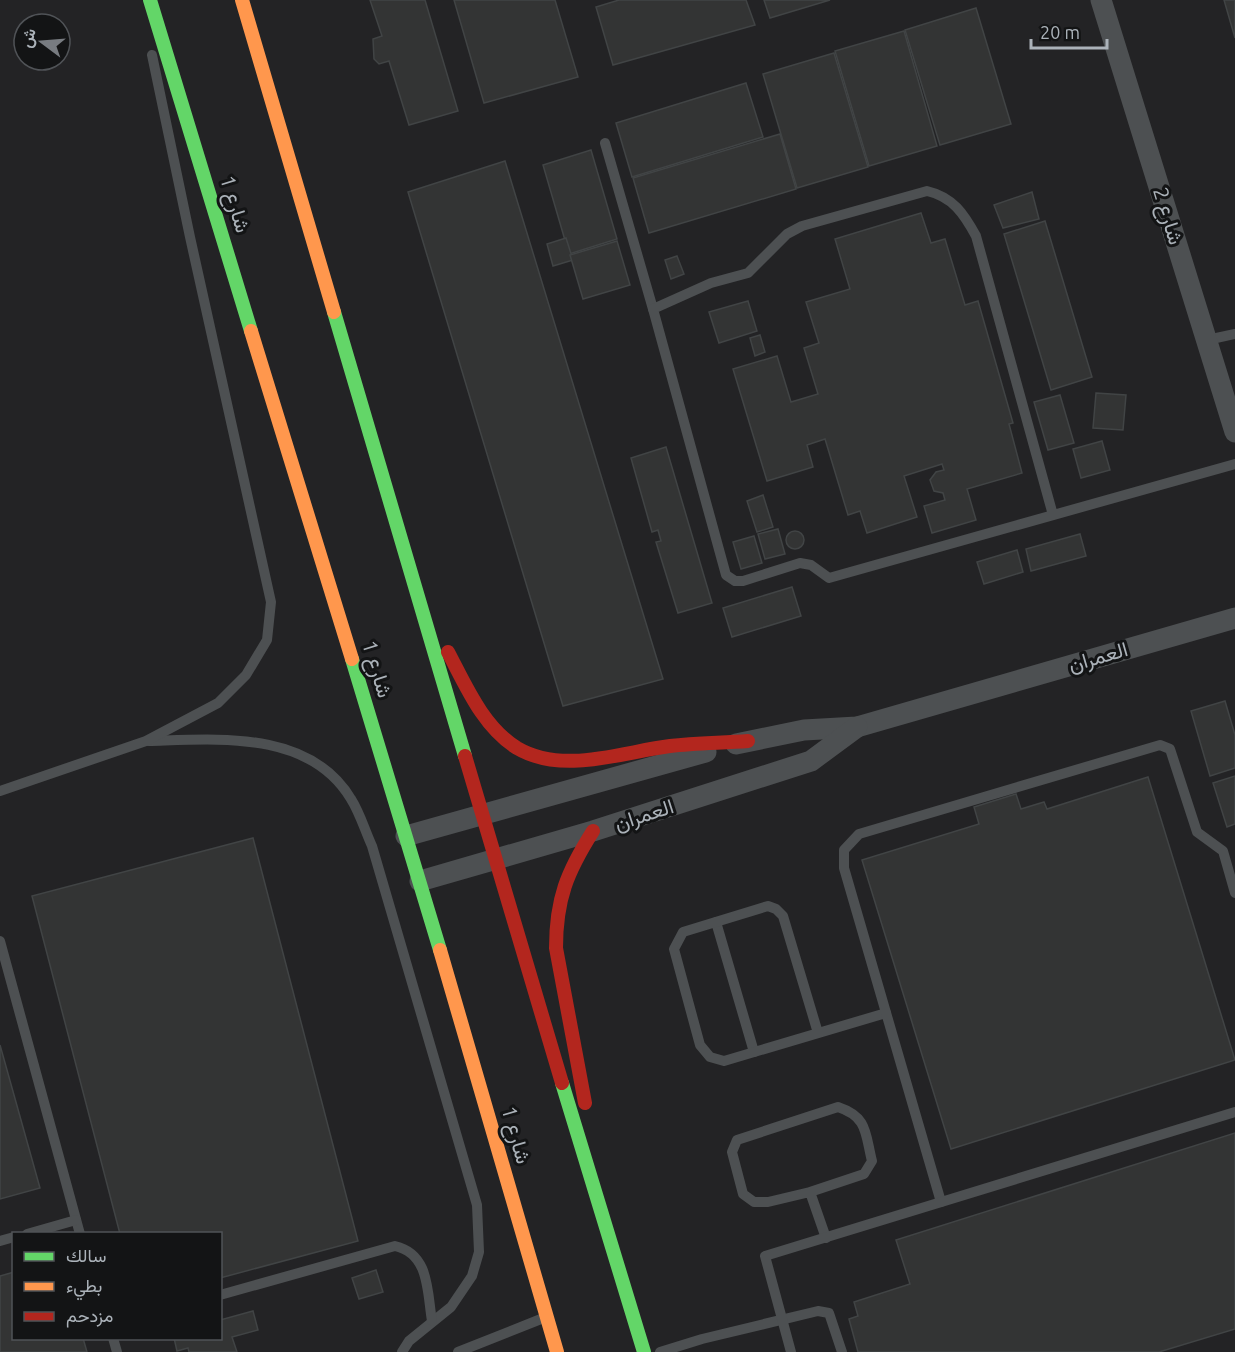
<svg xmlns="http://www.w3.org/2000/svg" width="1235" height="1352" font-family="Ubuntu,Vazirmatn,sans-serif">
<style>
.built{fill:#232325;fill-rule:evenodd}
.building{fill:#333434;stroke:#414445;stroke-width:1.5}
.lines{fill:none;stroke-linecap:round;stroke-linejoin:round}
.lane{stroke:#4d5052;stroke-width:10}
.street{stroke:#4d5052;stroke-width:21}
.fast{stroke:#63d668;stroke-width:14}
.slow{stroke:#ff974d;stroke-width:14}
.jam{stroke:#b3261e;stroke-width:14}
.labels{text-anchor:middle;stroke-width:6;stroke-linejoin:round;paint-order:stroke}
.street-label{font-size:21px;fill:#abb2b9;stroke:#131415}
</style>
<rect width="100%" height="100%" fill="#191919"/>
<path class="built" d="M0 0H1235V1352H0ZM24 24H60V60H24ZM14 1234H220V1338H14Z"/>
<g class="building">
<path d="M370 0H425L458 111 409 125 389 61 379 64 374 59 373 39 382 36Z"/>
<path d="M454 0H555L578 77 484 103Z"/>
<path d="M619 0H746L755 25 613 65 596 7Z"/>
<path d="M764 0H830L770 18Z"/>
<path d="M1224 0H1235V38Z"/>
<path d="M976 8 1011 124 940 145 905 30Z"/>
<path d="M904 31 937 146 869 166 835 51Z"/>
<path d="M834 53 868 167 797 188 763 74Z"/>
<path d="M746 83 763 137 632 177 616 123Z"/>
<path d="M780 134 796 189 649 233 633 178Z"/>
<path d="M591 150 617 239 569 254 543 165Z"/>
<path d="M505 161 663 679 563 706 408 192Z"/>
<path d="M1032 192 1039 219 1003 228 994 205Z"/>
<path d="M921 213 931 243 945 239 965 305 978 301 1013 423 1009 424 1022 473 967 489 976 520 932 533 924 506 945 500 943 493 934 491 930 480 936 472 944 470 942 464 904 476 917 517 867 533 860 511 848 515 825 439 807 445 813 467 767 481 733 369 777 356 791 402 818 394 804 348 819 343 806 302 850 289 835 239Z"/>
<path d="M1045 221 1092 377 1051 390 1004 234Z"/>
<path d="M566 238 573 260 553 266 547 244Z"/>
<path d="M617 241 630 285 583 299 570 255Z"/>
<path d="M677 256 684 274 671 279 665 260Z"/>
<path d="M748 301 757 331 719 343 709 312Z"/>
<path d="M760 335 765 352 755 356 750 338Z"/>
<path d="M1096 393 1126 395 1123 430 1093 428Z"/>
<path d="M1060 395 1074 443 1048 450 1034 402Z"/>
<path d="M1102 441 1110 470 1081 478 1073 449Z"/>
<path d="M666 447 712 603 678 613 656 542 661 541 658 530 652 532 631 458Z"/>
<path d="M763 495 773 527 757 532 747 501Z"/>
<path d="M778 529 785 554 765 559 758 534Z"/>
<circle cx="795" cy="540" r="9"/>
<path d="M1080 534 1086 556 1031 571 1026 549Z"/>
<path d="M754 536 762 563 741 569 733 542Z"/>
<path d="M1017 550 1023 572 984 584 977 562Z"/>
<path d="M792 587 801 616 732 637 723 608Z"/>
<path d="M1225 701 1235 735V768L1210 776 1191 711Z"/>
<path d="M1235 776V824L1227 827 1213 783Z"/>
<path d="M1148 777 1235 1060 951 1149 862 860 979 824 974 807 1016 794 1021 809 1044 802 1047 809Z"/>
<path d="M253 838 358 1241 220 1278V1234H120L32 896Z"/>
<path d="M0 1045 40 1188 0 1199Z"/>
<path d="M1235 1133V1329L1159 1352H858L849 1319 858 1316 854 1302 910 1284 896 1240Z"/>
<path d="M376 1270 383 1292 359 1299 352 1278Z"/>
<path d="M14 1272V1338H83L87 1352H0V1276Z"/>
<path d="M253 1311 258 1330 232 1337 237 1352H189L188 1348 177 1351 174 1338H220V1320Z"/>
</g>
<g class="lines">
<g class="lane">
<path d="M605 143 653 309"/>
<path d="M1207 340 1235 334"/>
<path d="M1053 515 976 236C964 214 953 197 927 191L802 226 787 234 748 273 711 283 653 309 726 575 735 581H743L800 563 811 565 829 578 1235 464"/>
<path d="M149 741C218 739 310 730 351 799 360 813 365 831 372 846L477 1205 479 1252 472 1276 451 1307 409 1341 402 1352"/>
<path d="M0 791 146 741 218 703 246 675 267 640 271 602 190 237 152 55"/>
<path d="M716 922 754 1052"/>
<path d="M0 941 80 1234"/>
<path d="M818 1033 783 916 776 909 768 906 683 932 674 949 700 1045 710 1057 724 1061 886 1013"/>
<path d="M810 1192 864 1174 872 1161C865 1133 868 1117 838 1107L737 1140 732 1152 743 1194 754 1202H768L810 1192 826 1238"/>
<path d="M941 1202 844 868V850L859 834 1160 745 1170 749 1197 832 1223 851 1235 893"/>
<path d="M27 1234 76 1220"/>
<path d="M0 1241 14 1237"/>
<path d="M220 1295 395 1246C430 1254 427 1292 432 1321"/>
<path d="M113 1338 117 1352"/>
<path d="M458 1352 546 1317"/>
<path d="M660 1352 702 1339 818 1311 829 1313 842 1352"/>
<path d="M791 1352 765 1256 1235 1112"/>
</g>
<g class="street">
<path d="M1101 0 1235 432"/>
<path d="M736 744 804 730 857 727 1235 618"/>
<path d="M406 836 706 752"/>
<path d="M420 881 593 831 811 761 857 727"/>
</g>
<g class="fast">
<path d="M150 0 251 331"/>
<path d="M334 312 465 756"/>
<path d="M352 659 440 950"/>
<path d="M562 1083 644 1352"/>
</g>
<g class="slow">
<path d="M242 0 334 312"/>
<path d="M251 331 352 659"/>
<path d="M440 950 557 1352"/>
</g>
<g class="jam">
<path d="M448 652C466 686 483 727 517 748 563 775 622 752 670 746 696 743 722 743 748 741"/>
<path d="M465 756 562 1083"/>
<path d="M585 1103 556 948C556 899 567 872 593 831"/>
</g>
</g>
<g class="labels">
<g class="street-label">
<text transform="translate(235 204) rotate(73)" y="7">شارع 1</text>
<text transform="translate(1168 216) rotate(73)" y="7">شارع 2</text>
<text transform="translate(1098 657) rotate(-16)" y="7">العمران</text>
<text transform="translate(377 669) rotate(73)" y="7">شارع 1</text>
<text transform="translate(644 815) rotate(-18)" y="7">العمران</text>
<text transform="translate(516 1135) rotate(74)" y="7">شارع 1</text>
</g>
</g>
<rect x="12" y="1232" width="210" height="108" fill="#131415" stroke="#505357" stroke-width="1.5"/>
<rect x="24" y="1252" width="30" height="9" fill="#63d668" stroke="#505357" stroke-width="1.5"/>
<text x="66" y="1262" font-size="18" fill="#abb2b9">سالك</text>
<rect x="24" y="1282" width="30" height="9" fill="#ff974d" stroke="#505357" stroke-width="1.5"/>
<text x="66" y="1292" font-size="18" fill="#abb2b9">بطيء</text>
<rect x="24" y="1312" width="30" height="9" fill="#b3261e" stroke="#505357" stroke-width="1.5"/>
<text x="66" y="1322" font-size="18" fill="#abb2b9">مزدحم</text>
<g transform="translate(42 42) rotate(286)"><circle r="28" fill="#131415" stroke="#505357" stroke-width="1.5"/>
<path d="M0-4.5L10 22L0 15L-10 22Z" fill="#787c81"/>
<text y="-9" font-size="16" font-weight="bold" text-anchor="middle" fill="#abb2b9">ش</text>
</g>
<path d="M1031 39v9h76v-9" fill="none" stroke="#abb2b9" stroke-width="3"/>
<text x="1040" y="39" font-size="18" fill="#abb2b9" stroke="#131415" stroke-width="4.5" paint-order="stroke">20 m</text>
</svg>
